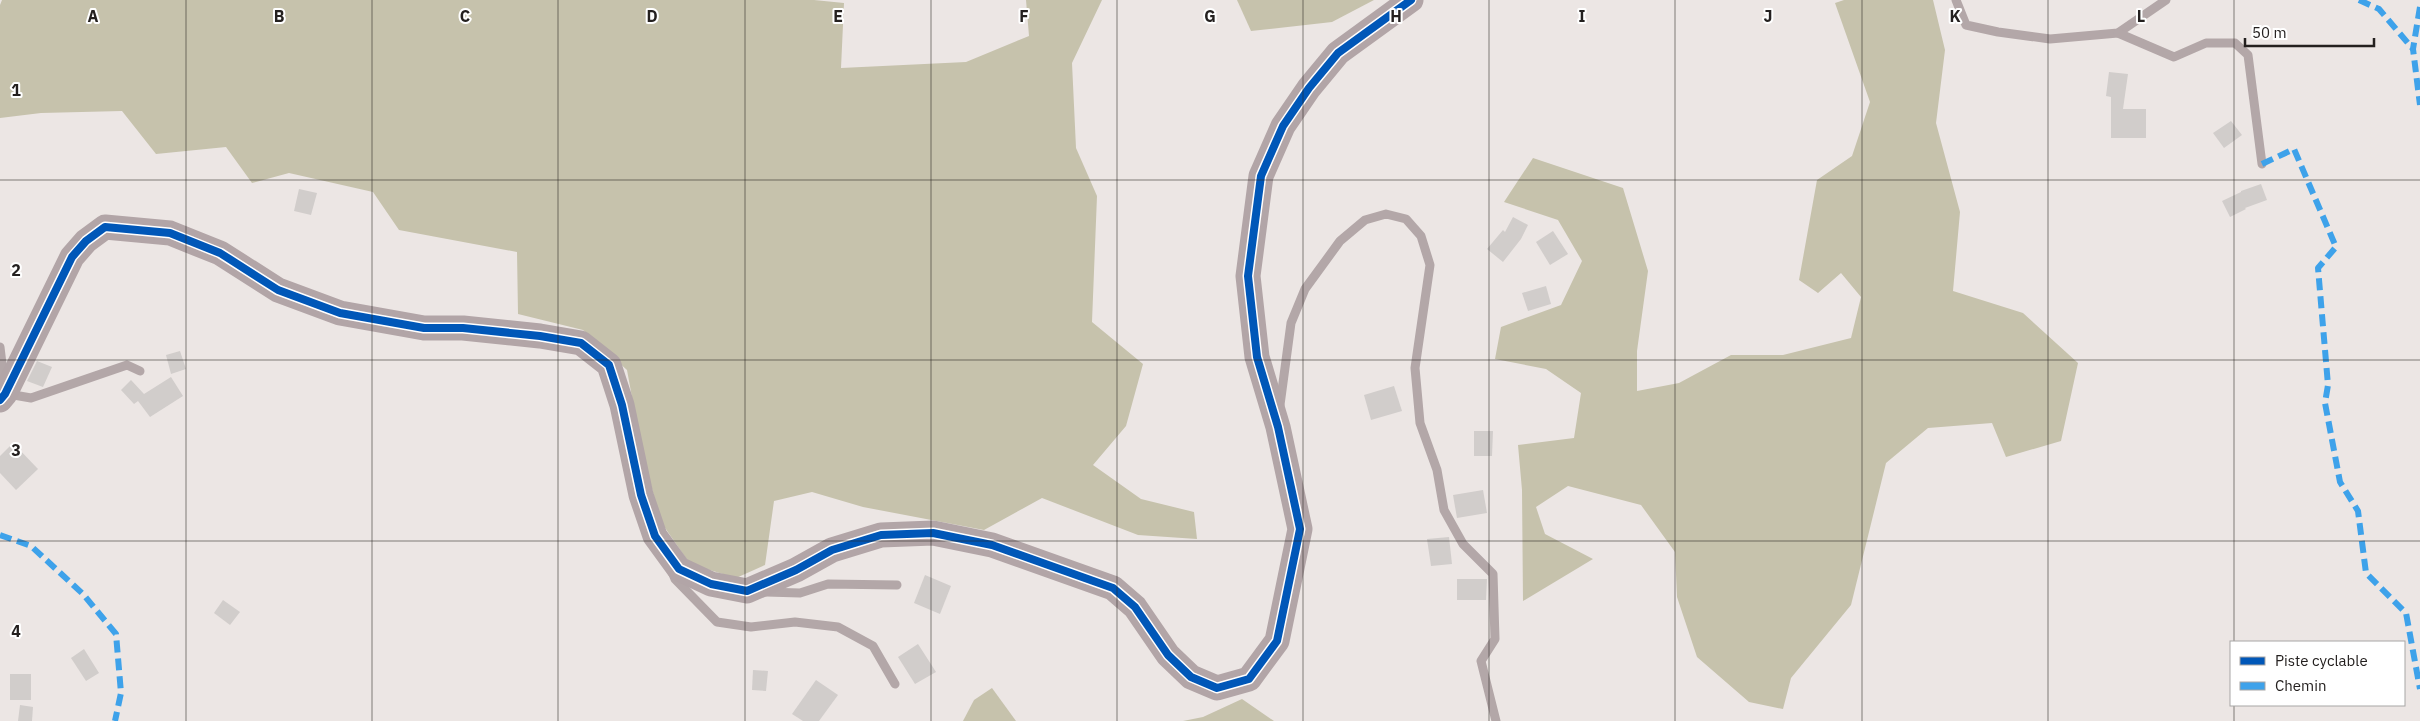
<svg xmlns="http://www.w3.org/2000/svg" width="2420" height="721" font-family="'IBM Plex Sans',sans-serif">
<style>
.forest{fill:#c6c2ac}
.building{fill:#d1cdcb}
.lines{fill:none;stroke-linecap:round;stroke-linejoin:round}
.lane{stroke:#b3a7a8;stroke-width:9}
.secondary{stroke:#b2a5a7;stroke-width:25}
.quiet{stroke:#3ea2ea;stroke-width:6;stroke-dasharray:12 6;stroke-linecap:butt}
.cycleway-casing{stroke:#fff;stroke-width:11}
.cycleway{stroke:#0057b8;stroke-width:8}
.grid{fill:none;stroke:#24201f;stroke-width:1;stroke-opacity:0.55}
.grid-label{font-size:16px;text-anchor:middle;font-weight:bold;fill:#24201f;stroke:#fff;stroke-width:4;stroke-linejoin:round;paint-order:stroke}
</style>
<rect width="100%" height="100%" fill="#ece6e4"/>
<g class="forest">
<path d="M2 0H814L844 3 841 68 966 62 1029 36 1026 0H1102L1072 63 1076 148 1097 196 1092 322 1143 364 1126 426 1093 465 1141 499 1194 512 1197 539 1138 535 1042 498 984 530 863 507 812 492 774 501 765 565 736 578 690 564 661 522 642 452 627 370 583 330 518 314 517 252 399 230 373 192 289 173 252 183 226 147 156 154 122 111 41 113 0 118V5Z"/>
<path d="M1237 0H1374L1332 22 1251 31Z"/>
<path d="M1844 0H1933L1945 50 1936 123 1960 212 1953 291 2023 313 2078 363 2061 441 2006 457 1992 423 1928 428 1886 463 1851 605 1791 678 1783 709 1749 702 1697 657 1677 597 1675 552 1641 505 1568 486 1536 507 1545 534 1593 559 1523 601 1522 490 1518 445 1574 438 1581 393 1546 369 1495 359 1501 327 1561 305 1582 261 1558 220 1504 202 1533 158 1623 188 1648 271 1637 351V391L1679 383 1731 355H1783L1851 338 1861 297 1841 273 1818 293 1799 280 1817 180 1852 156 1870 102 1835 3Z"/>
<path d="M992 688 1016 721H963L974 700Z"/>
<path d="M1242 699 1274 721H1183L1203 717Z"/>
</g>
<g class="building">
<path d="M2109 72 2128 74 2123 109H2146V138H2111V97L2106 96Z"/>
<path d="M2231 121 2242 135 2224 148 2213 133Z"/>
<path d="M2261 184 2267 200 2245 208 2246 209 2230 217 2222 201 2241 192V191Z"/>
<path d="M299 189 317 193 311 215 294 211Z"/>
<path d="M1513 217 1528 225 1521 239 1503 262 1487 249 1503 230 1505 232Z"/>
<path d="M1553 231 1568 254 1550 265 1536 242Z"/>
<path d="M1546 286 1551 304 1528 311 1522 293Z"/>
<path d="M180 351 186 369 171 374 166 355Z"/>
<path d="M37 361 52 367 43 387 27 381Z"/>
<path d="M171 377 183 396 150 417 138 401 134 404 121 390 131 380 144 394Z"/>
<path d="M1394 386 1402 411 1371 420 1364 395Z"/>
<path d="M1474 431H1493L1492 456H1474Z"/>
<path d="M13 443 38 469 16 490 0 473V456Z"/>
<path d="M1483 490 1487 513 1457 518 1453 495Z"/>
<path d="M1449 537 1452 564 1431 566 1427 539Z"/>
<path d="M925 575 951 586 940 614 914 603Z"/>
<path d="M1457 579H1487L1486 600H1457Z"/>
<path d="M223 600 240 612 230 625 214 613Z"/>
<path d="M918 644 936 672 915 684 898 657Z"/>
<path d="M84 649 99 673 86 681 71 658Z"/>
<path d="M753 670 768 671 766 691 752 690Z"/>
<rect x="10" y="674" width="21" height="26"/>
<path d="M816 680 838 695 819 721H803L792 714Z"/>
<path d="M20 705 33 707 32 721H18Z"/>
</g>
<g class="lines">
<g class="lane">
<path d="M1956 0 1966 25 1998 32 2050 39 2118 33 2166 0"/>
<path d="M2118 33 2174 57 2206 43H2235L2248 55 2262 164"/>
<path d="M0 347 4 381"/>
<path d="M8 394 31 398 127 365 140 371"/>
<path d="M1280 405 1291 323 1305 289 1340 241 1365 220 1386 214 1406 219 1421 236 1430 265 1415 368 1420 423 1437 470 1444 510 1463 544 1493 574 1495 639 1481 661 1496 721"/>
<path d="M673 574 675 579 717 622 751 627 795 622 838 627 873 646 895 684"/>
<path d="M766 592 800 593 828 584 897 585"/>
</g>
<path class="secondary" d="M0 400 5 394 72 257 86 241 105 227 170 233 220 253 278 290 340 313 424 328H463L540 336 581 343 609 365 622 405 641 495 655 536 679 569 711 584 747 591 796 570 832 550 881 535 933 533 992 545 1113 588 1135 607 1168 655 1191 677 1217 688 1249 679 1277 641 1300 529 1278 427 1257 357 1248 276 1261 176 1283 126 1309 88 1338 53 1411 0"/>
<g class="quiet">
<path d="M2359 0 2379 9 2413 49"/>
<path d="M2420 7 2413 49 2420 105"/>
<path d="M2262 164 2294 149 2336 247 2318 268 2328 385 2325 403 2340 482 2358 511 2366 573 2406 613 2420 689"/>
<path d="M0 535 31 546 83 594 116 634 121 693 115 721"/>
</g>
<g class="cycleway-casing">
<path id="cycleway" d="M0 400 5 394 72 257 86 241 105 227 170 233 220 253 278 290 340 313 424 328H463L540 336 581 343 609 365 622 405 641 495 655 536 679 569 711 584 747 591 796 570 832 550 881 535 933 533 992 545 1113 588 1135 607 1168 655 1191 677 1217 688 1249 679 1277 641 1300 529 1278 427 1257 357 1248 276 1261 176 1283 126 1309 88 1338 53 1411 0"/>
</g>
<use href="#cycleway" class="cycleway"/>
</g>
<path class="grid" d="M186 0V721M372 0V721M558 0V721M745 0V721M931 0V721M1117 0V721M1303 0V721M1489 0V721M1675 0V721M1862 0V721M2048 0V721M2234 0V642M0 180H2420M0 360H2420M0 541H2420M2234 705V721"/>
<g class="grid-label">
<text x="93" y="22">A</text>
<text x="279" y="22">B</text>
<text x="465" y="22">C</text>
<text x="652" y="22">D</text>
<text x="838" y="22">E</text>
<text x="1024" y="22">F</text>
<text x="1210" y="22">G</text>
<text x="1396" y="22">H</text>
<text x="1582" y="22">I</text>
<text x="1768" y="22">J</text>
<text x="1955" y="22">K</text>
<text x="2141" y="22">L</text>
<text x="16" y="96">1</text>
<text x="16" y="276">2</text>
<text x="16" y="456">3</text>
<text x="16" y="637">4</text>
</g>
<rect x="2230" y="641" width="175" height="65" fill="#ffffff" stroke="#a7a6a5"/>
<rect x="2240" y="657" width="25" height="8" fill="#0057b8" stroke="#a7a6a5"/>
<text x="2275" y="666" font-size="15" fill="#24201f">Piste cyclable</text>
<rect x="2240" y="682" width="25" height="8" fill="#3ea2ea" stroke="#a7a6a5"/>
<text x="2275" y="691" font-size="15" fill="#24201f">Chemin</text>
<path d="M2245 38v8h129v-8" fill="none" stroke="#24201f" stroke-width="2.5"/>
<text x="2252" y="38" font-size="15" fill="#24201f" stroke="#ffffff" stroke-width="4" paint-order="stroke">50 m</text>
</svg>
